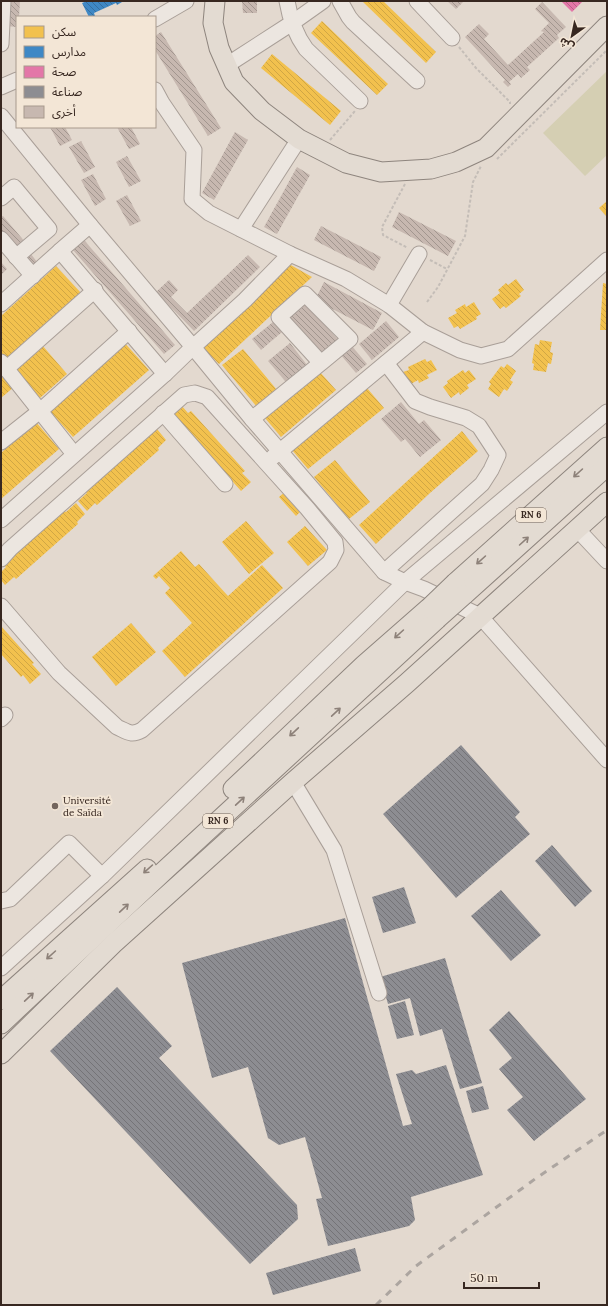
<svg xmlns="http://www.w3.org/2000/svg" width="608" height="1306" font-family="Lora,'Noto Sans Arabic',serif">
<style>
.park{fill:#d5cfb3}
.homes{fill:url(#homes-back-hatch)}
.schools{fill:url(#schools-back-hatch)}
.health{fill:url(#health-back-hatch)}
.industry{fill:url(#industry-back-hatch)}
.building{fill:url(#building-back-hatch)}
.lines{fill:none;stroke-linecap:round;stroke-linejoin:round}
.minor-casing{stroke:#a99f98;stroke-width:17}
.major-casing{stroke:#8e857e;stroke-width:21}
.path{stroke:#c4bdb7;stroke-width:2;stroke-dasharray:3 2;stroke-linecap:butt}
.minor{stroke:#ece6e0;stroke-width:15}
.major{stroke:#e3dbd2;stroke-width:19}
.rail{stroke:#aca5a0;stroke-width:3;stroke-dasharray:7 7;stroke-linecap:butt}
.major-bridge-casing{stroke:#8e857e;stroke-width:21;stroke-linecap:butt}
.major-bridge{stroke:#e3dbd2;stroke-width:19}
.oneway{stroke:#8d8179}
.poi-dot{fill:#73655d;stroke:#f3e6d6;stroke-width:1.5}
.labels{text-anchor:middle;stroke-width:4;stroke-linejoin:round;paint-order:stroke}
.shield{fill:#f3e6d6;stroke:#6f6057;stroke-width:1}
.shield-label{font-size:9px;font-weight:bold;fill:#372720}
.poi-label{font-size:10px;fill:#372720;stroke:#f3e6d6;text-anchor:start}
</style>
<defs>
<pattern id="homes-back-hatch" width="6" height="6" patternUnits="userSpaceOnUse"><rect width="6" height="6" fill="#f2c14e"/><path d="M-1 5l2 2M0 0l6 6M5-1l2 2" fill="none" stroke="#d0a644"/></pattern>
<pattern id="schools-back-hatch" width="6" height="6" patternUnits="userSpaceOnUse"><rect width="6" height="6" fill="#3f88c5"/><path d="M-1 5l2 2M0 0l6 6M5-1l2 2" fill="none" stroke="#366fa0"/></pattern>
<pattern id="health-back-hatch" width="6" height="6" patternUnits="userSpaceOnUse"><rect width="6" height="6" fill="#e377a8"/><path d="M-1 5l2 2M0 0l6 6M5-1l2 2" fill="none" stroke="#b96288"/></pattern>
<pattern id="industry-back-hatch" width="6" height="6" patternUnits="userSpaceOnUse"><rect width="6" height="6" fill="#8d8d92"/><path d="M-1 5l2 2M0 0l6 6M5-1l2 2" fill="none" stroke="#747377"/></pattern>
<pattern id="building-back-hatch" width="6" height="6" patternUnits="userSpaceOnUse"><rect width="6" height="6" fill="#c7b8b0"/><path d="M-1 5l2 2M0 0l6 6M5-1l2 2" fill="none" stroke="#a2968f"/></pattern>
</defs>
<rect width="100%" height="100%" fill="#e3d9cf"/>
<path class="park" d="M607 71V155L585 176 543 133Z"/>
<g class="homes">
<path d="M362 1H383L436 52 426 63Z"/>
<path d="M322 21 388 84 377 95 311 33Z"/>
<path d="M272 54 341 111 330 125 261 68Z"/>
<path d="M607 201V217L599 208Z"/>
<path d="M289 264 312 277 219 364 201 346Z"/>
<path d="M56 266 82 294 7 361 1 354V316Z"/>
<path d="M516 279 524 290 519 294 521 296 506 308 504 306 500 309 492 299 500 293 498 290 506 283 508 285Z"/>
<path d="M603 283 607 284V330H600Z"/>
<path d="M474 302 481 314 476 317 477 319 460 329 458 326 454 328 448 318 457 313 455 310 465 304 466 307Z"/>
<path d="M540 340 552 342 550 352 553 353 551 364 548 363 546 372 533 370 534 364 532 363 535 344 539 345Z"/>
<path d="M123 341 149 370 73 437 47 408Z"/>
<path d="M42 345 67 374 40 398 14 369Z"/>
<path d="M243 349 277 390 257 407 222 365Z"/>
<path d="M425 359 427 362 431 360 437 370 427 375 429 378 419 383 418 380 409 385 403 372 409 370 408 367Z"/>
<path d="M507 364 516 371 510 380 513 382 507 391 504 389 499 397 488 389 491 384 489 382 501 366 504 368Z"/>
<path d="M463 370 465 373 469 370 476 379 467 385 469 388 460 395 459 392 451 398 443 387 448 383 447 381Z"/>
<path d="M319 371 336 390 281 437 265 418Z"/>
<path d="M1 372 14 387 1 398Z"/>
<path d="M367 388 384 408 308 469 292 450Z"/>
<path d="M181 405 188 413 191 411 245 471 242 473 251 482 241 491 233 482 231 484 171 413Z"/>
<path d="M36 422 59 449 1 499V453Z"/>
<path d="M157 429 166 440 158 448 159 450 97 505 95 503 87 511 78 501 87 493 84 491 145 437 147 438Z"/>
<path d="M462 431 478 451 430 493 376 544 359 525Z"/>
<path d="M335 460 370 502 349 519 314 477Z"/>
<path d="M286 491 303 509 296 516 279 497Z"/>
<path d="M76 503 85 514 77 522 78 524 16 579 14 577 5 585 1 580V572L6 567 3 565 64 511 66 512Z"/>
<path d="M246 521 274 553 249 574 222 542Z"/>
<path d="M305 526 327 550 308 566 287 542Z"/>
<path d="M181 551 195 567 199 564 228 596 262 565 283 588 185 677 162 651 192 623 165 593 170 588 159 576 156 579 153 576Z"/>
<path d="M131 623 156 652 116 686 92 657Z"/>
<path d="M1 626 34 663 32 664 41 674 30 684 23 675 21 677 1 654Z"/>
</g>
<path class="schools" d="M87 1H121L122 2 117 5 116 3 94 13 95 16 89 17 82 3Z"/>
<path class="health" d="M561 1H583L572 12Z"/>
<g class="industry">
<path d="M461 745 520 812 515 817 530 834 456 898 383 814Z"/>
<path d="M552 845 592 891 575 907 535 861Z"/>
<path d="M404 887 416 923 383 933 372 897Z"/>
<path d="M501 890 541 935 511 961 471 916Z"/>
<path d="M345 918 403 1126 412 1124 396 1074 412 1070 416 1074 446 1065 483 1175 411 1197 415 1220 409 1226 328 1246 316 1199 322 1198 305 1137 279 1145 268 1138 248 1067 212 1078 182 963Z"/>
<path d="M445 958 482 1083 460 1089 442 1029 420 1036 410 998 388 1004 380 977Z"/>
<path d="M117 987 172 1046 159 1058 297 1205 298 1219 250 1264 50 1051Z"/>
<path d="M405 1001 414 1035 397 1039 388 1006Z"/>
<path d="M509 1011 586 1099 534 1141 507 1110 523 1097 499 1069 512 1058 489 1030Z"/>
<path d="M483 1086 489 1109 472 1113 466 1091Z"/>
<path d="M355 1248 361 1271 273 1295 266 1273Z"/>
</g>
<g class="building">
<path d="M9 1H20L19 17H17V27L6 26Z"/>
<path d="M242 1H257V13H243Z"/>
<path d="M447 1H464L456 9Z"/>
<path d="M542 2 566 27 557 35 559 38 527 67 530 70 521 78 518 74 509 82 511 84 508 87 503 82 505 80 465 37 479 24 489 34 484 39 508 65 544 32 541 31 549 23 535 9Z"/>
<path d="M161 32 221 128 208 136 155 50V36Z"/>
<path d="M50 127H65L72 140 60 146Z"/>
<path d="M117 127H131L140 144 129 149Z"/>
<path d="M235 132 248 140 214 200 202 193Z"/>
<path d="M81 141 95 167 84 173 69 147Z"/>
<path d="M127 156 141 181 129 187 116 162Z"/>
<path d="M297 167 310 175 277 234 264 227Z"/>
<path d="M93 174 106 199 95 206 81 180Z"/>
<path d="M127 195 141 221 130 226 116 201Z"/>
<path d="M399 212 456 241 448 256 392 227Z"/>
<path d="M3 216 25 242 15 250 1 233V217Z"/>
<path d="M321 226 381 257 374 271 314 240Z"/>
<path d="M84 240 175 345 164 354 73 250Z"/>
<path d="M31 254 37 262 32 266 25 258Z"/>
<path d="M248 255 260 267 194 331 156 292 169 280 178 290 171 297 187 313Z"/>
<path d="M1 262 7 269 1 275Z"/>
<path d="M324 282 382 313 373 330 315 300Z"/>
<path d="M305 303 341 343 322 360 287 320Z"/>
<path d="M386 321 399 337 372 360 359 344Z"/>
<path d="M273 322 282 332 261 350 252 339Z"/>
<path d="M290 343 307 365 286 382 268 361Z"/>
<path d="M351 345 367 364 356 373 340 354Z"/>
<path d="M401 402 419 424 424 420 441 440 420 457 405 439 401 442 381 419Z"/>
</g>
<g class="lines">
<g class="minor-casing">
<g id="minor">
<path d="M287 1C290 19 295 34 306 49L360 101"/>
<path d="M340 1 349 17 353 22 417 81"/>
<path d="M417 1 452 38"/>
<path d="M155 19 186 1"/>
<path d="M1 44 3 1"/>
<path d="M227 65 292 23 323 1"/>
<path d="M1 87 17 80"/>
<path d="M155 90 162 103 194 150 192 199 209 213 290 254 346 279 389 305 423 332 460 350 481 356 508 349 607 260"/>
<path d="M1 116 90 225 193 347 245 300 290 254"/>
<path d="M1 198 14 187 49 229 16 257"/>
<path d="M241 229 299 139"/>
<path d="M1 239 33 276"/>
<path d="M60 251 90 225"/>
<path d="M1 304 60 251 165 374"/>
<path d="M389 305 419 254"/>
<path d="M1 362 74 454"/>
<path d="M6 369 95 290"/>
<path d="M163 413 225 484"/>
<path d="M252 419 321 363 279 317 305 294 350 339 321 363"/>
<path d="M1 442 40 411 129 331"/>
<path d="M273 457 423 332"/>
<path d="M1 520 165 374 193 347 252 419 384 572 405 582 424 589 480 616 607 760"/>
<path d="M577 529 607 561"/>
<path d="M1 559 10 549 184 395 195 393 207 397 307 508 335 542 336 550 330 562 142 730C131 736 128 732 117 727L59 673 1 606"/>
<path d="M384 572 482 484 491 470 498 455 479 426 466 418 430 407 415 401 386 363"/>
<path d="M1 719 5 715"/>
<path d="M293 782 334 850 379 993"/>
<path d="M1 901 10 899 69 843 102 876"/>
<path d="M1 968 102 876 405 582 607 412"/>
</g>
</g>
<g class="major-casing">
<g id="major">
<path d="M215 1 213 23 219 48 234 82 262 111 299 139 346 163 381 172 431 169 456 162 486 148 607 26"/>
<path d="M455 583 607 447"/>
<path d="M464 595 607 466"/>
<path d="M233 789 364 665 429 608"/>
<path d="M1 1000 147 869"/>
<path d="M1 1024 164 871 437 619"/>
<path d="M1 1054 113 944 293 782 407 683 607 502"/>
</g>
</g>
<g class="path">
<path d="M459 47 476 68 510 102V104"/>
<path d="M330 140 355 111"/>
<path d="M497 159 607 50"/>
<path d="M405 184 382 227 383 235 408 248"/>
<path d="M430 260 447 269"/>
<path d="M427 302 438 287 465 236 473 182 481 166"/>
</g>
<use href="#minor" class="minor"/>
<use href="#major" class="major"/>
<path class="rail" d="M376 1305 416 1266 535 1179 607 1130"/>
<g class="major-bridge-casing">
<g id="major-bridge">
<path d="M429 608 455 583"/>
<path d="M437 619 464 595"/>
</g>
</g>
<use href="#major-bridge" class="major-bridge"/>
</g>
<defs><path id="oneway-shaft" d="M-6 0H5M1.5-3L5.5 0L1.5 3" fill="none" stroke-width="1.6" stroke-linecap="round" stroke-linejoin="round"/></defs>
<g class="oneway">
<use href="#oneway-shaft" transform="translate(578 473) rotate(138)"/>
<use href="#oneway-shaft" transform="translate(524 541) rotate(-42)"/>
<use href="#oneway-shaft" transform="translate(481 560) rotate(138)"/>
<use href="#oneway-shaft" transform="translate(399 634) rotate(138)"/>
<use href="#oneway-shaft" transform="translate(336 712) rotate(-43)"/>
<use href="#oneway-shaft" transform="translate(294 732) rotate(137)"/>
<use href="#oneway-shaft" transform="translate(240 801) rotate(-43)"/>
<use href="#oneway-shaft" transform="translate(148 869) rotate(138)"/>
<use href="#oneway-shaft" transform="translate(124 908) rotate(-43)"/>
<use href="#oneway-shaft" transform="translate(51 955) rotate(138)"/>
<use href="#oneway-shaft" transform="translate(29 997) rotate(-43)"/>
</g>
<circle class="poi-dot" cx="55" cy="806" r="4"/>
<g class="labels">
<g class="shield">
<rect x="516" y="508" width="30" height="14" rx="3"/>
<rect x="203" y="814" width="30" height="14" rx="3"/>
</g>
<g class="shield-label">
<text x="531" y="518">RN 6</text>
<text x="218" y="824">RN 6</text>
</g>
<g class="poi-label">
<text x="63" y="804">Université<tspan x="63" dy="12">de Saïda</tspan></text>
</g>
</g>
<rect width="608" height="1306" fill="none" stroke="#372720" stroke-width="4"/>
<rect x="16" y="16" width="140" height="112" fill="#f3e6d6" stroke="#a89a8d"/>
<rect x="24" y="26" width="20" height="12" fill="#f2c14e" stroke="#a89a8d"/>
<text x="52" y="36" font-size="12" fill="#372720">سكن</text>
<rect x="24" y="46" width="20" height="12" fill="#3f88c5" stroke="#a89a8d"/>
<text x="52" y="56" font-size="12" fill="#372720">مدارس</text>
<rect x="24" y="66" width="20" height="12" fill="#e377a8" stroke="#a89a8d"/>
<text x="52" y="76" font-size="12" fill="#372720">صحة</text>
<rect x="24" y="86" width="20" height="12" fill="#8d8d92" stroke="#a89a8d"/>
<text x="52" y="96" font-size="12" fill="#372720">صناعة</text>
<rect x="24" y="106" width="20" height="12" fill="#c7b8b0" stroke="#a89a8d"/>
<text x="52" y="116" font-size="12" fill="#372720">أخرى</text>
<g transform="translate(572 36) rotate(213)" stroke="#f3e6d6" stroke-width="3" paint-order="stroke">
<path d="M0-3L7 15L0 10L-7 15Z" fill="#372720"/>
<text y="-6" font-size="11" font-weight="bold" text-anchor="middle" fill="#372720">ش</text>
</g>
<path d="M464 1282v6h75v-6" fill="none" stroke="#372720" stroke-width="2"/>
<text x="470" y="1282" font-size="12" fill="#372720" stroke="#f3e6d6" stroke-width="3" paint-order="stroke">50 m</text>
</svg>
